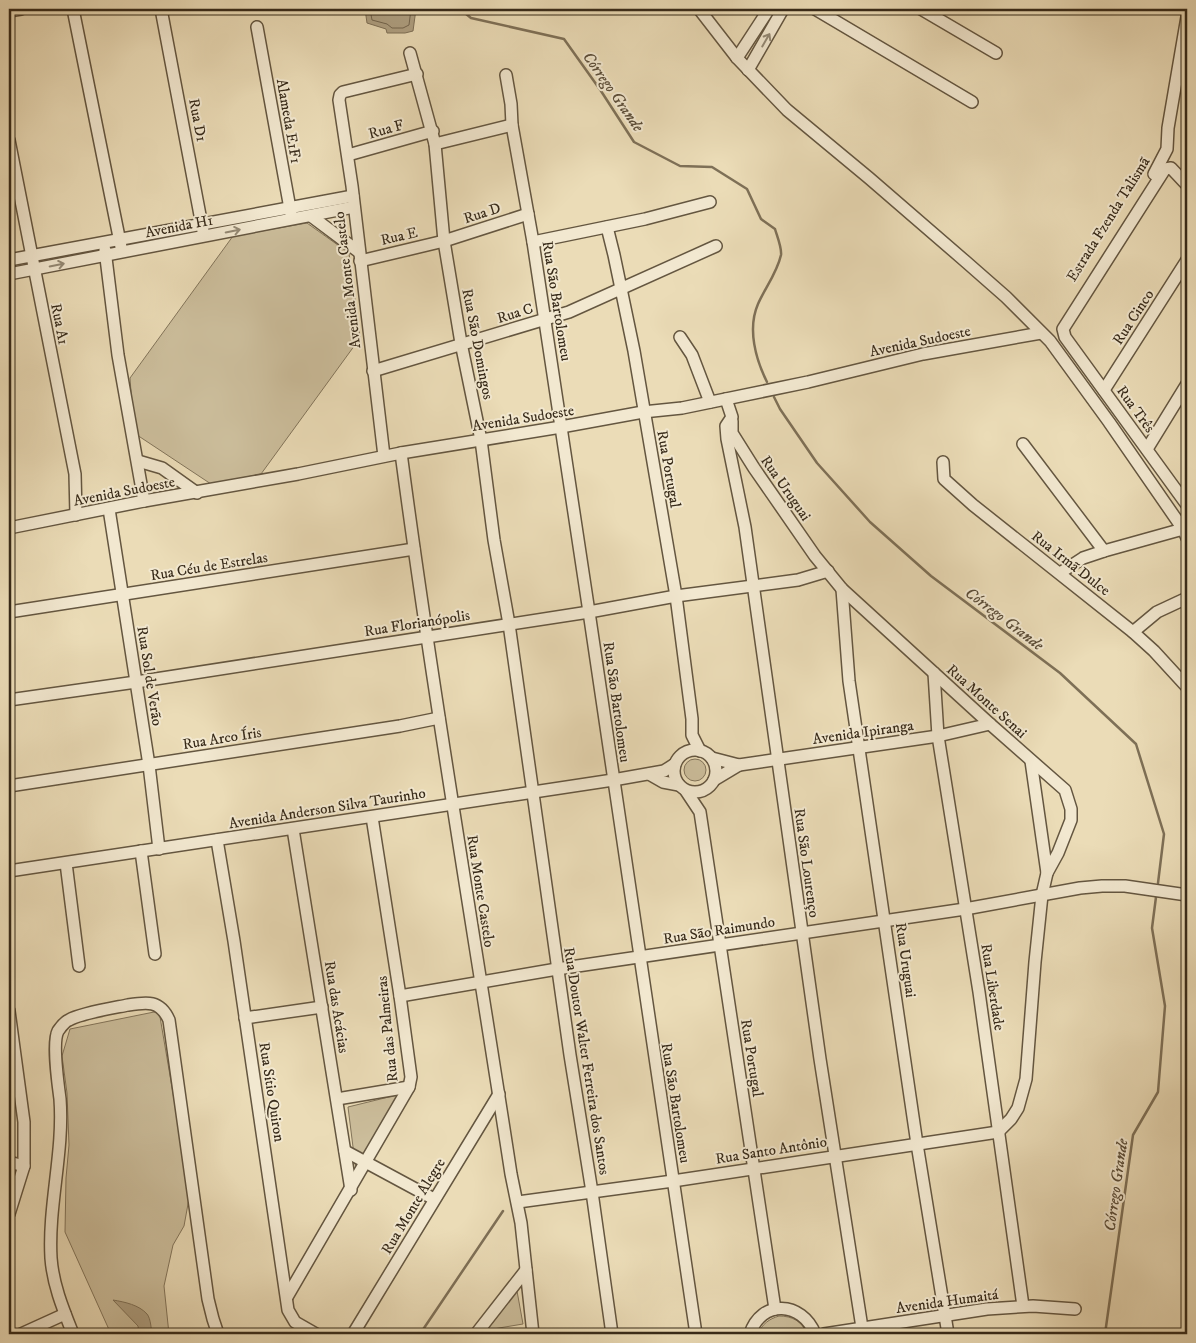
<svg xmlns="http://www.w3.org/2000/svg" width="1196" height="1343" font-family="'IM FELL DW Pica',serif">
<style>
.green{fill:#ccbe9c;stroke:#82745a}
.water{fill:#ae9f81;stroke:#7e7057}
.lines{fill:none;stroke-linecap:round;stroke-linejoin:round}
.shore{stroke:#72644d;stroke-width:1}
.stream{stroke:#7e7057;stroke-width:2.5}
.minor-casing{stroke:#645640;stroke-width:14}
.minor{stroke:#f2e8d0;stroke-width:11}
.oneway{stroke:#948974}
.labels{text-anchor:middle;stroke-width:4;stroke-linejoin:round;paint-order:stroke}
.street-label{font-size:15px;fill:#372a19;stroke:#f2e8d0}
.water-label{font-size:16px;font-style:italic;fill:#5b4d38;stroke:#f2e8d0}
</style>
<rect width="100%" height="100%" fill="#ebdcb7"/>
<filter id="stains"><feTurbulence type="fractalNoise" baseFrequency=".004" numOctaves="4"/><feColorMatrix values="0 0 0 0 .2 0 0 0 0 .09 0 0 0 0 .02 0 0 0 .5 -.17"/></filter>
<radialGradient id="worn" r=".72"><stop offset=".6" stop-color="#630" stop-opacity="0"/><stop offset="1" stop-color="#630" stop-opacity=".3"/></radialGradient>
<g class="green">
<path d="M307 223 349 253 360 338 261 474 211 484 134 433 130 378 233 236Z"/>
<circle cx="695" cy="770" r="11"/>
<path d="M159 1011 190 1193 184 1226 173 1245 164 1286 169 1334H111L65 1232 66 1178 69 1145 67 1093 62 1056 70 1029Z"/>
<path d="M401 1094 356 1171 348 1107Z"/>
<path d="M517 1291 523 1324 487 1330Z"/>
<path d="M779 1316C792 1316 802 1321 807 1334H758C762 1324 769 1319 779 1316Z"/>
</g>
<g class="water">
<path d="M365 9H416L413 31 405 33H387L386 29 367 23Z"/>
<path d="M113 1300C125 1302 139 1305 147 1314 151 1319 151 1329 152 1334H139L138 1326Z"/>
</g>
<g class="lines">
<path class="shore" d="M370 9 372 20 387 24 392 28H403L409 25 411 9"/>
<g class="stream">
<path d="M460 9 471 18 564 39 601 91 634 142 680 166 712 167 747 189 761 219 775 229C777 236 782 248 781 255 777 273 765 288 758 304 747 329 756 360 767 382"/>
<path d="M774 397 780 409 817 463 870 522 931 576 1060 673 1136 744 1164 834 1158 883"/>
<path d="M420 1334 503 1211"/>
<path d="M1105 1334 1133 1135 1158 1092 1165 1006 1152 928 1156 897"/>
</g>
<g class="minor-casing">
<g id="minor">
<path d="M73 9 121 247"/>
<path d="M161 9 203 231"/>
<path d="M699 9 737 58 787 110 869 178 965 261 1006 297 1050 341 1109 422 1183 529 1187 538"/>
<path d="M815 9 972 102"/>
<path d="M921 9 996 53"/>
<path d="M9 11 21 9"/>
<path d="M257 27 291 214"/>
<path d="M410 53 435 144 444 241 461 343 481 440 494 540 509 624 570 1055 592 1192 612 1334"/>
<path d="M737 58 769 9"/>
<path d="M748 70 783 9"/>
<path d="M506 75 511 104 512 125 533 242 589 612 696 1334"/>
<path d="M9 140 75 474 76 515"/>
<path d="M435 144 512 125"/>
<path d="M348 155 433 131"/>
<path d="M1154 174 1167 149 1168 128 1187 17"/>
<path d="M1187 185 1171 168 1165 169 1063 329 1065 337 1187 505"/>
<path d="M311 216 359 252"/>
<path d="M607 227 614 255 634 351 676 596 692 719V735L700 751"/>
<path d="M533 242 645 219 710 202"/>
<path d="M105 250 118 355 144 501"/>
<path d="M9 260 353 196"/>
<path d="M360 261 444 241 528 214"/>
<path d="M9 274 354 207"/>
<path d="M680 337 692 355 710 402"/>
<path d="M373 371 569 312 716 246"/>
<path d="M1104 390 1187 260"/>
<path d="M726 399 732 417 726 426 727 439 745 527 820 1059 863 1334"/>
<path d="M732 421V433L754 468 815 556 842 589 990 724 1065 790 1071 809V820L1058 853 1047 873"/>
<path d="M1023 444 1104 551"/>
<path d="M1147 449 1187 384"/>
<path d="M401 453C433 694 474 933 511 1174L521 1223 533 1334"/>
<path d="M384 456 352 186 339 100 340 95 343 92 417 74"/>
<path d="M138 461 162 468 197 493"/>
<path d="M943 462 944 479 973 505 1133 632 1154 651 1187 687"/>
<path d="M109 509 149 765 159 849"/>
<path d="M9 528 144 501 298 474 401 453 561 427 643 412 682 408 808 382 923 354 1041 333"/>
<path d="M1060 573 1083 558 1104 551 1183 529 1187 525"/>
<path d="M842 589 849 681 917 1144 948 1334"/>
<path d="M9 612 414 549"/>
<path d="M1133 632 1157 612 1187 598"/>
<path d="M934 673 938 736 979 992 1023 1306"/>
<path d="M9 700 136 682 589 612 676 596 798 580 828 571"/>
<circle cx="695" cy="771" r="21"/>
<path d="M712 758 739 765 938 736 990 724"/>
<path d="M649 774 663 782 679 785"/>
<path d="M714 780 739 765"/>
<path d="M9 786 400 726 439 718"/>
<path d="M686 791 700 812 775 1309"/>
<path d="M293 829 351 1190"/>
<path d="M217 840 234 941 288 1310 295 1322 316 1334"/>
<path d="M141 851 155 954"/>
<path d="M66 863 79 966"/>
<path d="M9 871 613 780 664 771 675 764"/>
<path d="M400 996 557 969 965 909 1080 888 1102 886H1125L1187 895"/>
<path d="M9 1011 24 1122V1166L9 1214"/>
<path d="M245 1018 322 1007"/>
<path d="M337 1099 409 1087"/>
<path d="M345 1151 434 1199"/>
<path d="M9 1162 24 1166"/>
<path d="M518 1202 673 1181 998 1132 1011 1119 1018 1108 1026 1079 1035 962 1042 895 1047 873 1031 761"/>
<path d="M287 1297 409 1087 411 1077 400 996 372 817"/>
<path d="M21 1334 65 1314"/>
<path d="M73 1334C63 1309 53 1285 51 1258 48 1205 64 1152 60 1099 58 1084 52 1042 58 1031 61 1027 64 1022 69 1020 81 1013 113 1008 128 1005 147 1002 160 1000 169 1020L208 1299 213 1319 218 1334"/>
<path d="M353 1334 499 1094"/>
<path d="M476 1334 526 1270"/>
<path d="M750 1334C761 1299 802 1301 815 1334"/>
<path d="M824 1334 987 1309 1033 1306 1075 1309"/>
</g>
</g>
<use href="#minor" class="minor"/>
</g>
<defs><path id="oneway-shaft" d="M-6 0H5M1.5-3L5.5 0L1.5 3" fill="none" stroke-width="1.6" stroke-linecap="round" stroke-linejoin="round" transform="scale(1.25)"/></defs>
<g class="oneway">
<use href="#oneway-shaft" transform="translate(766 40) rotate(-60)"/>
<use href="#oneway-shaft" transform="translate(233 231) rotate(-11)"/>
<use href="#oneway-shaft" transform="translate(57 265) rotate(-11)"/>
</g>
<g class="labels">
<g class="street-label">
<text transform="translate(198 120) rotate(79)" y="5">Rua D1</text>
<text transform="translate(289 121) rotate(80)" y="5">Alameda E1F1</text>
<text transform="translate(386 129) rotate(-16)" y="5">Rua F</text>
<text transform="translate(482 213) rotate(-18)" y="5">Rua D</text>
<text transform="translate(1108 219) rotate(-58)" y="5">Estrada Fzenda Talismã</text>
<text transform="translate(179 226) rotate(-11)" y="5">Avenida H1</text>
<text transform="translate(399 236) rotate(-13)" y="5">Rua E</text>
<text transform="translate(347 280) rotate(-97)" y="5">Avenida Monte Castelo</text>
<text transform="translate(557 301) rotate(81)" y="5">Rua São Bartolomeu</text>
<text transform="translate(515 313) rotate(-17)" y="5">Rua C</text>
<text transform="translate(1133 317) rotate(-57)" y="5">Rua Cinco</text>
<text transform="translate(60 324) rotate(79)" y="5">Rua A1</text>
<text transform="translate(920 341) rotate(-12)" y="5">Avenida Sudoeste</text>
<text transform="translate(478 344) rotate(79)" y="5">Rua São Domingos</text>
<text transform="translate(1136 409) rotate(54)" y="5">Rua Três</text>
<text transform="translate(523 418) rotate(-9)" y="5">Avenida Sudoeste</text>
<text transform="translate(669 469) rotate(80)" y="5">Rua Portugal</text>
<text transform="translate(786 488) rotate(55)" y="5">Rua Uruguai</text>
<text transform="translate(124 491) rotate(-11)" y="5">Avenida Sudoeste</text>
<text transform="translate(1071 563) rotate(38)" y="5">Rua Irmã Dulce</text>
<text transform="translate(209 566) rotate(-9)" y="5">Rua Céu de Estrelas</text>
<text transform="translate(417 623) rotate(-9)" y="5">Rua Florianópolis</text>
<text transform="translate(150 676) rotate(81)" y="5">Rua Sol de Verão</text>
<text transform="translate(987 701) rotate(42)" y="5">Rua Monte Senai</text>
<text transform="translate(617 702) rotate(82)" y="5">Rua São Bartolomeu</text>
<text transform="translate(863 732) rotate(-8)" y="5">Avenida Ipiranga</text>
<text transform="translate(222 738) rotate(-9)" y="5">Rua Arco Íris</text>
<text transform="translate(327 808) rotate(-9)" y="5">Avenida Anderson Silva Taurinho</text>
<text transform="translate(807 863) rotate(82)" y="5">Rua São Lourenço</text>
<text transform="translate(481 891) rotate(81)" y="5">Rua Monte Castelo</text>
<text transform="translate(719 930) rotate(-9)" y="5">Rua São Raimundo</text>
<text transform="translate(906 960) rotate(82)" y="5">Rua Uruguai</text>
<text transform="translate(993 987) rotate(81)" y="5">Rua Liberdade</text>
<text transform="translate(337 1007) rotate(81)" y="5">Rua das Acácias</text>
<text transform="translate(387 1029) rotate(-96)" y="5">Rua das Palmeiras</text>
<text transform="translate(752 1058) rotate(81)" y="5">Rua Portugal</text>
<text transform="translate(587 1061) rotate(81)" y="5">Rua Doutor Walter Ferreira dos Santos</text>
<text transform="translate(272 1092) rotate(81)" y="5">Rua Sítio Quiron</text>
<text transform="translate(676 1103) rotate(81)" y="5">Rua São Bartolomeu</text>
<text transform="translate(771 1150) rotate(-9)" y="5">Rua Santo Antônio</text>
<text transform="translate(413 1206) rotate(-59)" y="5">Rua Monte Alegre</text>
<text transform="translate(947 1301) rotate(-8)" y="5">Avenida Humaitá</text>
</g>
<g class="water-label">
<text transform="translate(614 91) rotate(55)" y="6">Córrego Grande</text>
<text transform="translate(1005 618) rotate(37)" y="6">Córrego Grande</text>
<text transform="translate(1115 1185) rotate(-82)" y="6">Córrego Grande</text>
</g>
</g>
<rect width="1196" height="1343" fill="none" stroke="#ebdcb7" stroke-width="30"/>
<rect x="10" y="10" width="1176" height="1323" fill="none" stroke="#372a19" stroke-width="2.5"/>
<rect x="15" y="15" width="1166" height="1313" fill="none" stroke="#372a19"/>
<rect width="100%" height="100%" filter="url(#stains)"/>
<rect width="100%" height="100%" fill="url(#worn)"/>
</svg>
